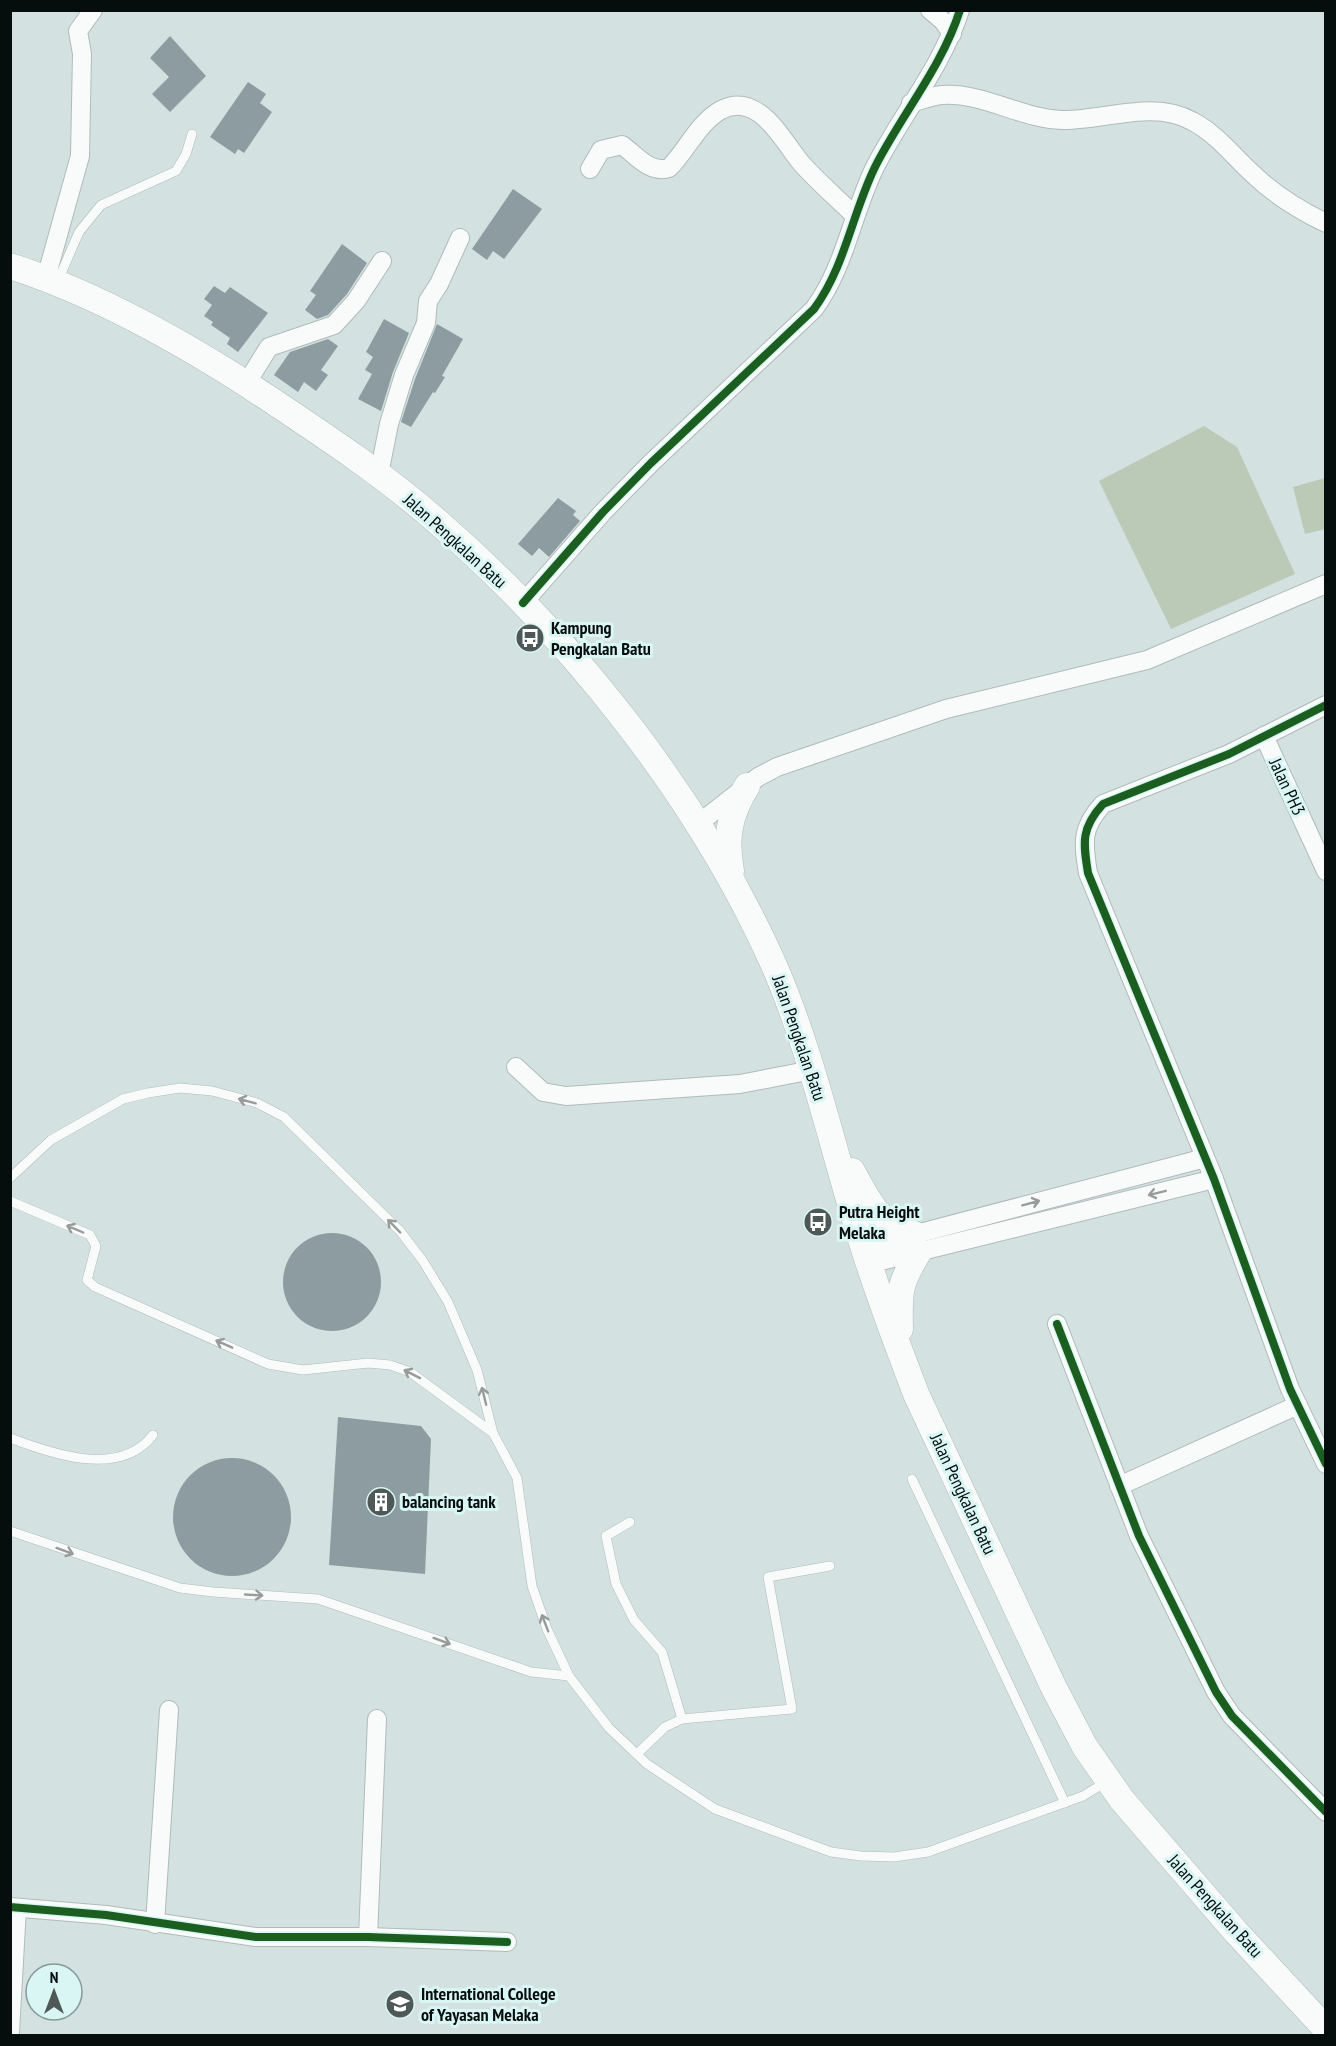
<svg xmlns="http://www.w3.org/2000/svg" width="1336" height="2046" font-family="'PT Sans Narrow',sans-serif">
<style>
.green{fill:#bbc9b7}
.building{fill:#8c9ca0}
.lines{fill:none;stroke-linecap:round;stroke-linejoin:round}
.service-casing{stroke:#afbbba;stroke-width:10}
.minor-casing{stroke:#afbbba;stroke-width:20}
.secondary-casing{stroke:#afbbba;stroke-width:27}
.service{stroke:#f8fbfa;stroke-width:9}
.minor{stroke:#f8fbfa;stroke-width:18}
.secondary{stroke:#f8fbfa;stroke-width:26}
.cycleway-casing{stroke:#daf6f4;stroke-width:11}
.cycleway{stroke:#1b5e20;stroke-width:8}
.oneway{stroke:#979c9b}
.labels{text-anchor:middle;stroke-width:6;stroke-linejoin:round;paint-order:stroke}
.street-label{font-size:18px;fill:#050d0d;stroke:#daf6f4}
.poi-label{font-size:18px;font-weight:bold;fill:#050d0d;stroke:#daf6f4;text-anchor:start}
</style>
<rect width="100%" height="100%" fill="#d3e2e1"/>
<g class="green">
<path d="M1204 426 1237 447 1295 574 1171 629 1099 481Z"/>
<path d="M1325 478V529L1305 534 1293 487Z"/>
</g>
<g class="building">
<path d="M170 36 206 76 170 112 152 94 169 77 150 58Z"/>
<path d="M248 82 266 94 260 103 272 112 244 153 238 149 235 154 210 137Z"/>
<path d="M513 189 542 209 504 259 493 251 487 260 472 249Z"/>
<path d="M342 244 367 263 347 294 328 315 317 319 305 310 316 295 310 291Z"/>
<path d="M214 286 225 293 230 287 268 313 238 352 227 344 230 338 211 325 213 322 204 316 212 305 204 299Z"/>
<path d="M384 319 409 333 393 372 381 411 358 399 372 374 365 370 373 357 366 352Z"/>
<path d="M437 324 463 339 442 376 445 377 435 393 433 392 411 427 401 422 415 379Z"/>
<path d="M328 339 338 346 321 370 328 375 316 391 304 382 298 392 274 375 290 352Z"/>
<path d="M558 498 576 511 573 515 580 521 549 557 539 548 532 556 518 544Z"/>
<circle cx="332" cy="1282" r="49"/>
<path d="M338 1417 421 1426 431 1439 425 1574 329 1565Z"/>
<circle cx="232" cy="1517" r="59"/>
</g>
<g class="lines">
<g class="service-casing">
<g id="service">
<path d="M57 283 79 232 101 205 176 171 186 154 192 134"/>
<path d="M10 1178 51 1140 123 1099 148 1093 180 1088 212 1091 257 1103 284 1117 400 1231 423 1261 448 1302 477 1370 493 1433 517 1478 532 1586 547 1629 569 1676 609 1728 647 1764 715 1809 831 1852 861 1856 894 1857 928 1852 1083 1796 1106 1782"/>
<path d="M10 1201 90 1235 96 1246 87 1280 95 1287 268 1364 303 1370 368 1363 390 1365 410 1372 493 1433"/>
<path d="M10 1438C52 1454 120 1478 153 1435"/>
<path d="M912 1479 1065 1803"/>
<path d="M630 1522 606 1536 616 1584 634 1620 662 1652 682 1719"/>
<path d="M10 1531 180 1588 213 1592 318 1599 531 1672 569 1676"/>
<path d="M637 1754 665 1727 682 1719 792 1709 768 1577 830 1566"/>
</g>
</g>
<g class="minor-casing">
<g id="minor">
<path d="M930 10 943 21 952 34"/>
<path d="M911 103C921 100 932 96 942 95 983 92 1021 119 1062 120 1104 121 1153 99 1192 121 1217 134 1234 157 1254 175 1276 196 1299 210 1326 223"/>
<path d="M590 169 601 150 622 145C636 155 650 174 669 168 687 150 698 123 721 110 759 90 783 142 802 164 818 182 838 199 855 216"/>
<path d="M46 278 80 156 82 54 78 31 93 10"/>
<path d="M246 384 269 347 334 325 356 301 382 261"/>
<path d="M379 474 389 424 404 375 426 323 428 301 439 284 460 238"/>
<path d="M523 603 603 512 651 463 814 309C845 267 852 214 875 167 902 114 942 67 960 10"/>
<path d="M1326 705 1229 754 1103 804C1081 828 1083 842 1088 873L1214 1179 1290 1389 1326 1464"/>
<path d="M1264 736 1326 871"/>
<path d="M698 824 758 777 777 767 946 709 1147 660 1326 584"/>
<path d="M516 1067 543 1092 566 1096 740 1084 812 1070"/>
<path d="M863 1248 1205 1158"/>
<path d="M869 1264 1214 1179"/>
<path d="M1057 1324 1139 1536 1216 1692 1232 1716 1326 1812"/>
<path d="M1119 1486 1298 1405"/>
<path d="M10 1907 106 1915 256 1937H368L507 1942"/>
<path d="M155 1924 169 1710"/>
<path d="M368 1937 377 1719"/>
<path d="M10 2032 17 1908"/>
</g>
</g>
<g class="secondary-casing">
<g id="secondary">
<path d="M10 266C103 296 193 348 274 402 331 440 388 478 439 523 574 640 700 800 773 963 813 1054 833 1152 863 1246 879 1296 898 1347 917 1396L1054 1688 1085 1747 1122 1800 1236 1932 1326 2029"/>
<path d="M731 871C725 838 729 815 747 786"/>
<path d="M852 1171C868 1200 879 1227 914 1234"/>
<path d="M900 1329C899 1292 899 1284 918 1253"/>
</g>
</g>
<use href="#service" class="service"/>
<use href="#minor" class="minor"/>
<use href="#secondary" class="secondary"/>
<g class="cycleway-casing">
<g id="cycleway">
<path d="M523 603 603 512 651 463 814 309C845 267 852 214 875 167 902 114 942 67 960 10"/>
<path d="M1326 705 1229 754 1103 804C1081 828 1083 842 1088 873L1214 1179 1290 1389 1326 1464"/>
<path d="M1057 1324 1139 1536 1216 1692 1232 1716 1326 1812"/>
<path d="M10 1907 106 1915 256 1937H368L507 1942"/>
</g>
</g>
<use href="#cycleway" class="cycleway"/>
</g>
<defs><path id="oneway-shaft" d="M-6 0H5M1.5-3L5.5 0L1.5 3" fill="none" stroke-width="1.6" stroke-linecap="round" stroke-linejoin="round" transform="scale(1.5)"/></defs>
<g class="oneway">
<use href="#oneway-shaft" transform="translate(247 1101) rotate(-165)"/>
<use href="#oneway-shaft" transform="translate(1157 1193) rotate(166)"/>
<use href="#oneway-shaft" transform="translate(1031 1203) rotate(-15)"/>
<use href="#oneway-shaft" transform="translate(394 1226) rotate(-134)"/>
<use href="#oneway-shaft" transform="translate(75 1229) rotate(-157)"/>
<use href="#oneway-shaft" transform="translate(224 1344) rotate(-156)"/>
<use href="#oneway-shaft" transform="translate(412 1374) rotate(-153)"/>
<use href="#oneway-shaft" transform="translate(484 1396) rotate(-104)"/>
<use href="#oneway-shaft" transform="translate(65 1551) rotate(20)"/>
<use href="#oneway-shaft" transform="translate(254 1595) rotate(3)"/>
<use href="#oneway-shaft" transform="translate(545 1623) rotate(-111)"/>
<use href="#oneway-shaft" transform="translate(442 1641) rotate(20)"/>
</g>
<defs>
<g id="bus-disc" transform="scale(1.5)"><circle r="9.5" fill="#4d5857" stroke="#daf6f4"/><path d="M-5-6H5V4H4V6H2V4H-2V6H-4V4H-5ZM-3.5-4V0h7V-4ZM-3.5 1.2v1.5H-2V1.2ZM2 1.2v1.5H3.5V1.2Z" fill="#fff"/></g>
<g id="building-disc" transform="scale(1.5)"><circle r="9.5" fill="#4d5857" stroke="#daf6f4"/><path d="M-4-6H4V6H1V3H-1V6H-4ZM-2.5-4.3h1.7v1.8h-1.7ZM.8-4.3h1.7v1.8H.8ZM-2.5-1h1.7V.8h-1.7ZM.8-1h1.7V.8H.8Z" fill="#fff"/></g>
<g id="university-disc" transform="scale(1.5)"><circle r="9.5" fill="#4d5857" stroke="#daf6f4"/><path d="M0-5L7-2L0 1L-7-2ZM-4 1L0 2.5L4 1V4Q0 6-4 4Z" fill="#fff"/></g>
</defs>
<g fill-rule="evenodd">
<use href="#bus-disc" x="530" y="638"/>
<use href="#bus-disc" x="818" y="1222"/>
<use href="#building-disc" x="381" y="1502"/>
<use href="#university-disc" x="400" y="2004"/>
</g>
<g class="labels">
<g class="street-label">
<text transform="translate(455 541) rotate(42)" y="6">Jalan Pengkalan Batu</text>
<text transform="translate(1287 787) rotate(65)" y="6">Jalan PH3</text>
<text transform="translate(799 1038) rotate(71)" y="6">Jalan Pengkalan Batu</text>
<text transform="translate(963 1494) rotate(65)" y="6">Jalan Pengkalan Batu</text>
<text transform="translate(1215 1906) rotate(48)" y="6">Jalan Pengkalan Batu</text>
</g>
<g class="poi-label">
<text x="551" y="634">Kampung<tspan x="551" dy="21">Pengkalan Batu</tspan></text>
<text x="839" y="1218">Putra Height<tspan x="839" dy="21">Melaka</tspan></text>
<text x="402" y="1508">balancing tank</text>
<text x="421" y="2000">International College<tspan x="421" dy="21">of Yayasan Melaka</tspan></text>
</g>
</g>
<rect width="1336" height="2046" fill="none" stroke="#050d0d" stroke-width="24"/>
<g transform="translate(54 1992)"><circle r="28" fill="#daf6f4" stroke="#859998" stroke-width="1.5"/>
<path d="M0-4.5L10 22L0 15L-10 22Z" fill="#4d5857"/>
<text y="-9" font-size="16" font-weight="bold" text-anchor="middle" fill="#050d0d">N</text>
</g>
</svg>
